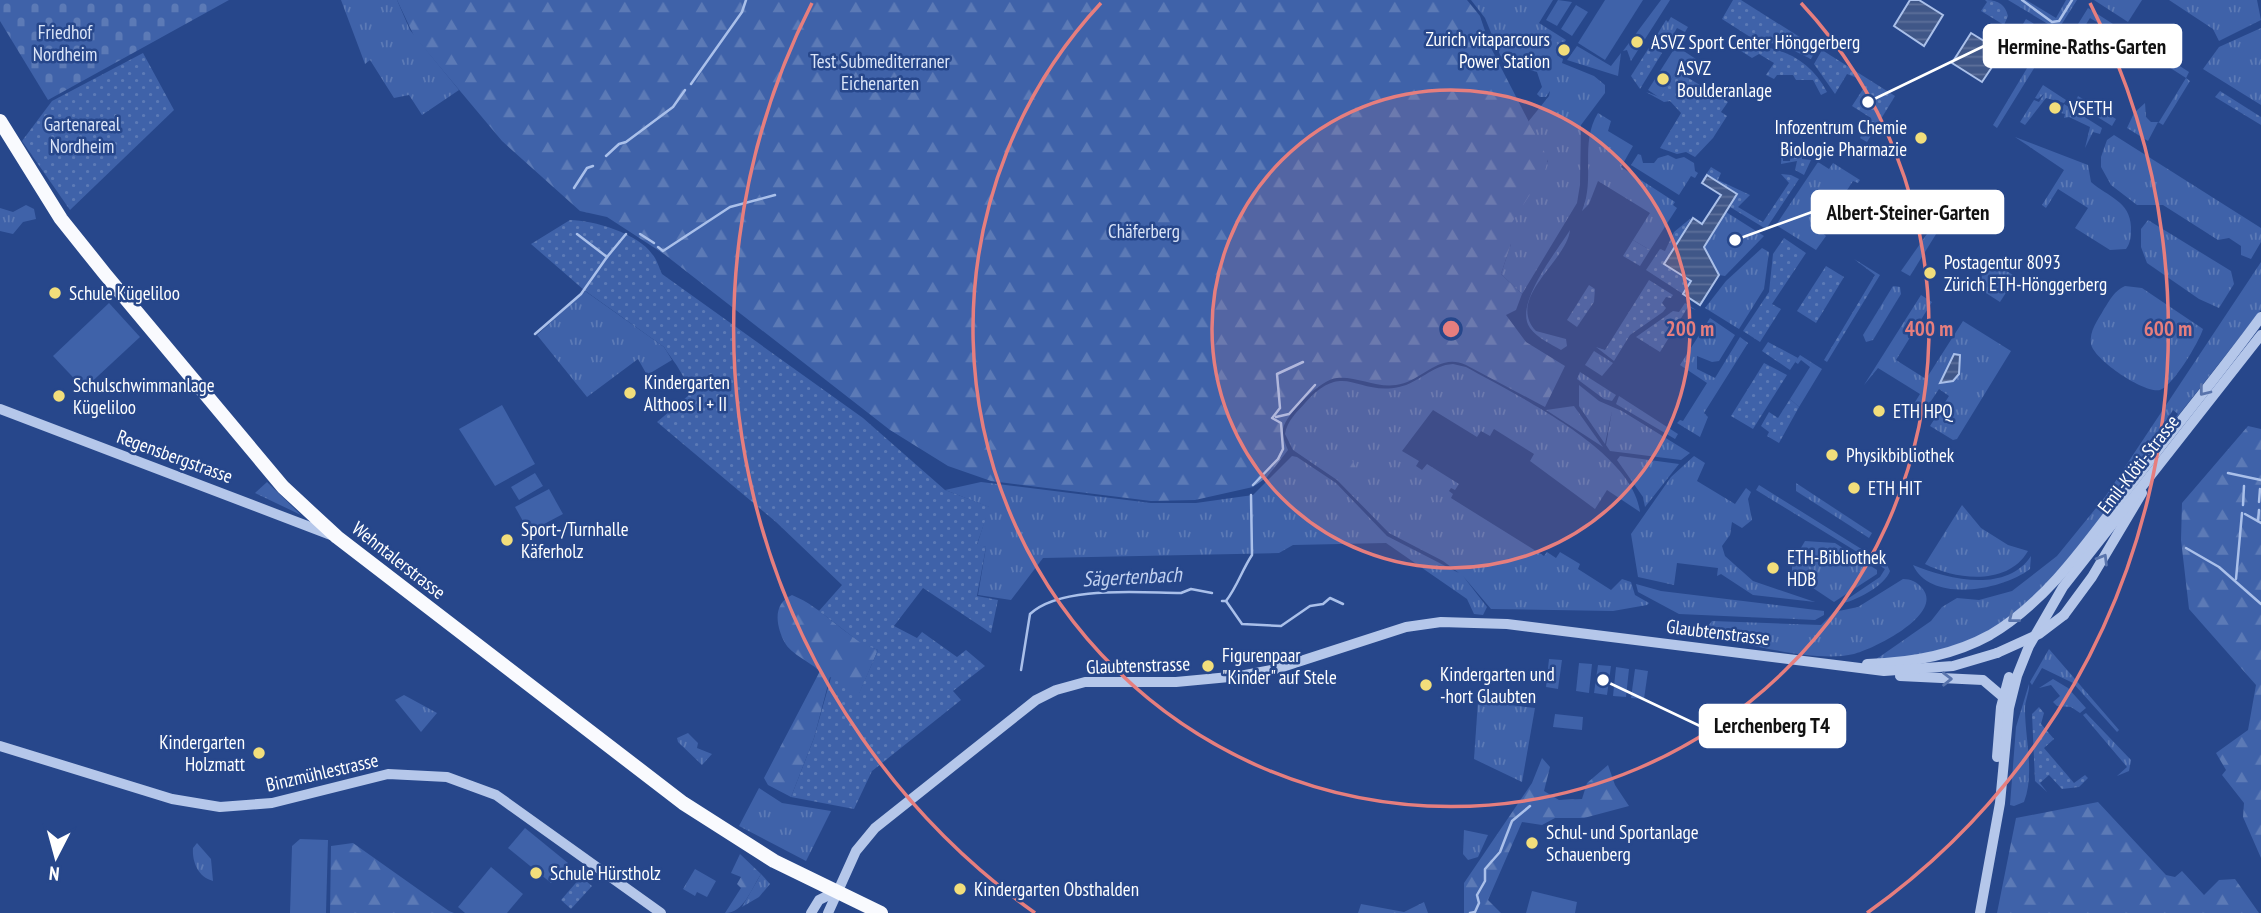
<svg xmlns="http://www.w3.org/2000/svg" width="2261" height="913" font-family="'PT Sans Narrow',sans-serif">
<style>
.grass{fill:url(#grass-tufts)}
.forest{fill:url(#forest-firs)}
.cemetery{fill:url(#cemetery-stones)}
.garden{fill:url(#garden-dots)}
.pitch{fill:#3f62a9}
.water{fill:url(#water-rules);stroke:#aac0ea;stroke-width:2}
.lines{fill:none;stroke-linecap:round;stroke-linejoin:round}
.stream{stroke:#aac0ea;stroke-width:2.5}
.tertiary{stroke:#b5c7ea;stroke-width:10}
.primary{stroke:#f9fafe;stroke-width:14}
.tertiary-bridge{stroke:#b5c7ea;stroke-width:10}
.oneway{stroke:#5974ac}
.ring{fill:none;stroke:#e67e7e;stroke-width:3.5}
.poi-dot{fill:#f2de7b;stroke:#27478b;stroke-width:2.5}
.labels{text-anchor:middle;stroke-width:5;stroke-linejoin:round;paint-order:stroke}
.park-label{font-size:19px;fill:#dae4f8;stroke:#27478b}
.poi-label{font-size:19px;fill:#fff;stroke:#27478b;text-anchor:start}
.street-label{font-size:19px;fill:#fff;stroke:#27478b}
.water-label{font-size:21px;font-style:italic;fill:#c1d1f1;stroke:#27478b}
.centre{fill:#e67e7e;stroke:#27478b;stroke-width:3.5}
.ring-label{font-size:21px;text-anchor:middle;font-weight:bold;fill:#e67e7e;stroke:#27478b;stroke-width:5;stroke-linejoin:round;paint-order:stroke}
.leader{fill:none;stroke:#fff;stroke-width:2.5}
.callout-dot{fill:#fff;stroke:#27478b;stroke-width:2.5}
.callout{fill:#fff;stroke:#fff;stroke-width:2.5}
.callout-label{font-size:21px;text-anchor:middle;font-weight:bold;fill:#111}
</style>
<defs>
<pattern id="grass-tufts" width="24" height="20" patternUnits="userSpaceOnUse" patternTransform="scale(1.75)"><rect width="24" height="20" fill="#3f62a9"/><path d="M3 7l-1-3M5 7V3M7 7l1-3M15 17l-1-3M17 17v-4M19 17l1-3" fill="none" stroke="#5c7ab6"/></pattern>
<pattern id="forest-firs" width="22" height="20" patternUnits="userSpaceOnUse" patternTransform="scale(1.75)"><rect width="22" height="20" fill="#3f62a9"/><path d="M5 1l3.5 6h-7zM16 11l3.5 6h-7z" fill="#5c7ab6"/></pattern>
<pattern id="cemetery-stones" width="16" height="16" patternUnits="userSpaceOnUse" patternTransform="scale(1.75)"><rect width="16" height="16" fill="#3f62a9"/><path d="M2 7V4a2 2 0 0 1 4 0v3zM10 15v-3a2 2 0 0 1 4 0v3z" fill="#5c7ab6"/></pattern>
<pattern id="garden-dots" width="8" height="8" patternUnits="userSpaceOnUse" patternTransform="scale(1.75)"><rect width="8" height="8" fill="#3f62a9"/><path d="M2 2h.1M6 6h.1" fill="none" stroke="#5c7ab6" stroke-width="1.8" stroke-linecap="round"/></pattern>
<pattern id="water-rules" width="6" height="5" patternUnits="userSpaceOnUse" patternTransform="scale(1.75)"><rect width="6" height="5" fill="#405788"/><path d="M0 2.5h6" fill="none" stroke="#5d709a"/></pattern>
</defs>
<rect width="100%" height="100%" fill="#27478b"/>
<g class="grass">
<path d="M341 0H397L410 30 459 90 422 115 409 95 394 98 370 60 365 64Z"/>
<path d="M1471 0H1553L1539 23 1566 40 1557 55 1563 59 1562 63 1594 76 1605 85V93L1581 125 1580 185 1577 203 1522 294 1501 274 1511 244 1510 224 1548 161 1528 122 1549 96 1550 91 1546 97H1540L1537 94 1542 87 1537 72 1503 62 1485 18Z"/>
<path d="M1661 0H1670L1631 61 1627 50 1623 51Z"/>
<path d="M2008 0H2026L2056 18 2066 0H2077L2058 30Z"/>
<path d="M2094 0H2142L2128 22Z"/>
<path d="M2169 0H2257L2261 20 2219 41 2213 29Z"/>
<path d="M2088 8 2124 31 2125 39 2090 18 2062 62 2057 58Z"/>
<path d="M1671 17 1688 27 1685 32 1677 28 1664 50 1652 43 1666 20 1668 22Z"/>
<path d="M2026 19 2054 36 1997 128 1993 125 2045 38 2023 24Z"/>
<path d="M2261 28V105L2203 69 2219 47Z"/>
<path d="M1577 46 1611 66 1621 53 1618 76 1567 60Z"/>
<path d="M2155 50 2189 72 2186 78 2190 81 2163 125 2158 122 2148 141 2127 128 2134 113 2145 103 2146 117 2151 122H2159L2186 78 2144 51Z"/>
<path d="M2043 85 2066 100 2064 103 2046 98 2025 125 2020 122 2034 100 2039 102 2044 94 2038 99 2035 98Z"/>
<path d="M2078 96 2116 119 2112 126 2075 103Z"/>
<path d="M2064 104 2102 128 2100 134 2093 132 2085 148 2090 127 2069 117 2064 118 2065 114 2061 113Z"/>
<path d="M1598 113 1611 121 1608 131 1633 146 1621 167 1675 202 1673 205 1677 208 1650 250 1633 240 1650 213 1598 181 1589 204 1582 211C1596 178 1579 144 1598 113Z"/>
<path d="M2114 135 2261 228V242L2251 259 2241 255V246L2229 238 2218 240 2163 205H2137L2111 185 2101 167V157L2107 140Z"/>
<path d="M2015 137 2088 165 2091 182C2108 197 2130 201 2131 227 2131 236 2131 242 2126 249L2110 250 2075 228 2088 208 2058 189 2046 208 2042 205 2064 170Z"/>
<path d="M1638 154 1641 155 1643 163H1654L1658 158 1668 155 1676 159 1684 157 1694 163 1695 171 1698 173 1695 178 1691 176 1679 195 1631 165Z"/>
<path d="M1818 162 1829 169 1833 163 1860 180 1858 183 1853 181 1820 231 1826 236 1816 250 1776 225Z"/>
<path d="M26 205 34 209 36 219 23 222 13 234 0 231V208L13 212Z"/>
<path d="M1726 212 1764 236 1725 276 1719 275 1704 248Z"/>
<path d="M2148 220 2231 271 2234 284 2219 308 2199 299 2147 263 2141 247V229Z"/>
<path d="M1934 224 1938 226V231L1910 276 1901 271Z"/>
<path d="M1570 230C1567 261 1505 298 1536 331L1566 339 1567 346 1561 350C1551 344 1537 338 1530 328 1513 305 1557 251 1570 230Z"/>
<path d="M1762 248 1769 252 1764 289 1739 329 1705 308 1726 281Z"/>
<path d="M1991 261 2016 277 2000 302 1975 286Z"/>
<path d="M2261 262V310L2159 440 2178 414 2173 410C2130 477 2049 607 1974 638 1942 652 1910 657 1875 660L1931 621 1942 607 1957 598 1979 600 2012 591 2057 556 2105 497Z"/>
<path d="M1893 286 1900 287 1901 294 1873 340 1866 342 1863 335Z"/>
<path d="M2125 286 2142 288 2203 329C2199 342 2173 386 2160 390 2145 394 2094 360 2091 344 2089 331 2098 320 2104 309 2110 300 2114 291 2125 286Z"/>
<path d="M585 291 664 347 672 360 647 375 638 359 587 397 537 335Z"/>
<path d="M1921 295 1932 302 1896 360 1926 379 1963 321 2011 351 1957 439 1953 440 1930 426 1949 396 1939 389 1919 419 1909 412 1920 394 1878 368 1864 385Z"/>
<path d="M1710 318 1735 335 1719 361 1712 362 1697 356V369L1715 378 1740 337 1748 343 1704 413 1708 417 1700 437 1677 423 1680 420 1683 421 1707 383 1680 365Z"/>
<path d="M1594 351 1613 363 1602 376 1585 365Z"/>
<path d="M1800 355 1822 369 1799 407 1790 399 1810 367 1801 360 1798 364 1795 362Z"/>
<path d="M1453 364 1466 367C1516 395 1633 451 1640 512L1607 490 1595 509 1530 461 1534 454 1494 429 1490 436 1481 431 1477 437 1433 410 1402 451 1419 461 1416 466 1422 470 1427 464 1459 484 1455 490 1451 488 1449 491 1453 494 1451 498 1544 556 1547 552 1556 558 1560 552 1580 564 1578 569 1611 590 1622 579 1631 582 1635 595 1649 603 1647 605 1613 611 1491 609 1463 576 1487 607 1483 615 1474 614 1467 599 1386 543 1293 545 1279 553 1043 558 1011 600 978 595 986 547 977 545 989 507 945 490 981 482 1151 503H1196L1253 495 1292 456 1297 457 1336 483 1387 536 1459 573 1443 561 1389 533 1337 480 1293 450 1285 434C1287 421 1297 412 1305 403 1344 359 1356 396 1399 387 1419 383 1432 365 1453 364Z"/>
<path d="M1580 372 1616 395 1612 401 1604 399 1577 379Z"/>
<path d="M1579 385 1599 401 1622 411 1690 453 1681 460 1610 451 1606 445 1612 411 1605 444 1579 406Z"/>
<path d="M1619 396 1678 434 1675 439 1616 404Z"/>
<path d="M1574 406 1603 447 1546 410Z"/>
<path d="M1620 456 1679 464 1645 507 1643 497 1617 460Z"/>
<path d="M1694 456 1705 463 1697 481 1735 504 1746 488 1751 492 1748 499 1752 520 1742 528 1732 522 1730 535 1722 546 1725 556 1753 581 1815 602 1753 595 1721 574 1717 576 1718 568 1677 563 1674 585 1638 577 1631 534 1671 477Z"/>
<path d="M267 482 301 515 255 493Z"/>
<path d="M1796 483 1872 533 1869 538 1796 491Z"/>
<path d="M1759 485 1887 565 1890 571C1885 586 1855 601 1840 604L1880 577 1885 569 1756 490Z"/>
<path d="M1962 505 1981 528 2008 545 2028 551C2008 586 1956 580 1925 564Z"/>
<path d="M1805 541 1835 543 1877 570V574L1834 602 1792 574V563Z"/>
<path d="M2031 556 2030 569C2003 590 1931 604 1913 565 1947 579 2006 594 2031 556Z"/>
<path d="M1903 579C1911 579 1917 582 1922 588 1945 614 1874 649 1854 654 1816 663 1754 645 1716 638L1704 631 1712 621 1821 625 1834 612 1858 607Z"/>
<path d="M1636 584 1661 591 1824 611V615L1815 620 1679 614 1638 592Z"/>
<path d="M2049 649 2119 730 2117 732 2073 683 2042 668 2032 685 2030 682Z"/>
<path d="M2053 679 2068 688 2086 708 2080 713 2071 707 2057 706 2053 702 2060 696 2051 685 2039 688Z"/>
<path d="M2029 684C2030 691 2025 700 2025 709 2025 739 2035 773 2024 802L2014 806 2010 805 2016 727Z"/>
<path d="M404 695 437 713 421 732 395 700Z"/>
<path d="M1478 701 1535 708 1522 782 1474 759Z"/>
<path d="M2086 713 2131 760 2129 771 2117 776 2127 767 2083 715Z"/>
<path d="M688 733 698 743 697 748 712 754 702 765 678 742 677 738Z"/>
<path d="M759 788 782 803 831 811 806 861 739 826Z"/>
<path d="M1464 830 1488 835 1478 857 1468 860 1463 854Z"/>
<path d="M197 843 211 859 213 881C198 877 192 862 193 848Z"/>
<path d="M695 869 716 881 707 897 697 892 695 896 683 889Z"/>
<path d="M761 874 770 884 759 897 742 907Z"/>
</g>
<g class="forest">
<path d="M397 0H1467L1480 16 1490 46 1548 159 1545 171 1511 224V244L1501 274 1522 294 1516 310 1506 315 1526 342 1565 366 1545 407 1466 365C1438 352 1422 382 1396 385 1376 388 1356 376 1337 378 1321 379 1286 414 1283 429 1282 436 1285 443 1288 450L1267 477 1253 487 1195 500 1151 501 991 481 948 466 890 430 664 254 607 217 580 211 502 141 414 36Z"/>
<path d="M2248 426 2261 429V858L2243 817 2244 803 2222 775 2226 770 2216 753 2248 730 2256 685 2189 609 2181 540 2182 503Z"/>
<path d="M1341 456 1351 458 1364 484 1359 488 1332 461Z"/>
<path d="M792 595C824 608 845 638 878 650L859 694 830 677 814 738 791 797 768 785 764 778 820 671C811 663 790 653 785 643 776 626 772 604 792 595Z"/>
<path d="M1542 758 1550 767 1544 791 1559 800 1582 799 1587 783 1608 765 1615 785 1629 806 1584 818H1555L1542 825 1522 822 1488 900 1501 913H1464V883L1532 783Z"/>
<path d="M2098 802 2166 875 2175 877 2182 871 2204 895 2219 880 2235 879 2259 913H1997L2016 818Z"/>
<path d="M353 843 449 911 454 913H330L331 846Z"/>
<path d="M740 854 761 874C751 889 744 913 725 913L741 888 737 884 741 877 731 873Z"/>
<path d="M1424 902 1428 913H1358L1361 904 1404 912Z"/>
</g>
<path class="cemetery" d="M0 0H229L48 100 0 21Z"/>
<g class="garden">
<path d="M1733 0H1741L1817 48 1811 59 1780 44 1758 42 1722 19Z"/>
<path d="M1985 0C1996 0 2005 3 2008 16L2004 25 1981 11 1987 2Z"/>
<path d="M1650 46 1662 53 1640 89 1631 76Z"/>
<path d="M1733 46C1773 43 1808 55 1827 92L1821 95 1813 80H1796L1793 75H1777L1774 79 1766 75 1774 63 1759 54 1752 58Z"/>
<path d="M1822 50 1895 96 1867 142 1860 138 1871 118 1852 106 1865 86 1857 78 1847 74 1835 94 1814 64Z"/>
<path d="M143 53 174 110 70 210 22 141 52 101Z"/>
<path d="M1689 59 1692 62 1685 76 1728 102 1721 112 1727 116 1713 138 1695 157 1686 152 1677 154 1660 148 1681 113 1670 101 1664 102 1646 92 1660 97 1679 67Z"/>
<path d="M2220 91 2261 117V125L2215 97Z"/>
<path d="M1782 150 1783 161H1790L1791 151H1802V159L1811 160 1804 175 1795 170 1797 161 1781 164Z"/>
<path d="M1711 167 1721 173 1718 180 1750 195 1738 207 1763 222 1789 183 1781 174 1791 175 1799 179 1766 229 1730 207 1737 195 1707 175 1701 182Z"/>
<path d="M1691 218 1665 264 1691 281 1683 294 1646 270 1660 249 1665 251 1674 232Z"/>
<path d="M570 220C593 220 639 234 652 254 657 259 659 268 662 274L863 418 945 490 990 507 977 544 986 547 977 596 998 600 991 633 923 588 894 626 917 638 922 632 957 657 966 650 985 666 953 691 961 700 872 771 854 809 791 797 814 738 831 677 859 693 878 650 862 644 819 611 842 585 776 522 657 422 689 395C688 378 673 361 664 347L584 290 531 244Z"/>
<path d="M1784 238 1806 253 1772 304 1781 309 1760 342 1743 331 1769 292 1773 254Z"/>
<path d="M1633 240 1650 250 1640 266 1623 256Z"/>
<path d="M1854 259 1880 275 1827 362 1824 360 1875 275Z"/>
<path d="M1826 266 1844 277 1816 323 1797 311Z"/>
<path d="M1649 280 1673 295 1671 298 1666 297 1662 303 1666 308 1663 312 1630 335 1614 361 1596 347 1605 350Z"/>
<path d="M1589 285 1595 289 1594 302 1577 327 1567 320Z"/>
<path d="M1685 303 1696 310 1688 307 1660 352 1636 337 1673 311 1679 312Z"/>
<path d="M1768 342 1798 358 1790 370 1762 351Z"/>
<path d="M1764 363 1787 375 1753 429 1731 416Z"/>
<path d="M1790 399 1799 407 1779 443 1767 436 1769 432 1761 426 1769 412 1778 418Z"/>
<path d="M2039 707 2044 713 2041 724 2054 739 2044 748 2074 783 2085 775 2088 778 2079 787 2062 789 2049 775 2040 783 2047 792 2035 781 2032 714Z"/>
<path d="M581 877 592 886 571 909 561 900Z"/>
</g>
<g class="pitch">
<path d="M1558 0 1572 2 1557 26 1546 20Z"/>
<path d="M1605 0H1643L1605 60 1578 43Z"/>
<path d="M1576 5 1588 12 1572 36 1561 29Z"/>
<path d="M1676 46 1696 59 1694 63 1688 59 1683 68 1679 67 1660 98 1648 90Z"/>
<path d="M109 303 140 337 84 389 53 356Z"/>
<path d="M502 405 535 464 495 486 459 429Z"/>
<path d="M535 473 543 486 519 500 511 487Z"/>
<path d="M549 489 563 514 529 532 515 507Z"/>
<path d="M1549 659 1562 660 1558 689 1546 687Z"/>
<path d="M1579 663 1592 664 1589 693 1576 691Z"/>
<path d="M1598 665 1611 666 1607 695 1594 693Z"/>
<path d="M1616 667 1629 669 1626 697 1613 696Z"/>
<path d="M1635 669 1648 671 1644 699 1631 698Z"/>
<path d="M1555 714 1583 717 1582 730 1553 727Z"/>
<path d="M525 828 568 863 551 883 508 848Z"/>
<path d="M300 839 328 840 326 913H290L292 846Z"/>
<path d="M491 867 523 894 507 913H465L458 907Z"/>
<path d="M1532 891 1577 902 1575 913H1526Z"/>
</g>
<g class="water">
<path d="M1910 0H1919L1943 15 1924 46 1894 26Z"/>
<path d="M1971 33 2002 52 1982 82 1952 63Z"/>
<path d="M1707 175 1737 194 1704 247 1719 275 1700 305 1683 294 1691 281 1664 264 1693 218 1702 224 1721 195 1702 183Z"/>
<path d="M1954 354 1960 355 1959 374 1953 381 1940 383Z"/>
</g>
<g class="lines">
<g class="stream">
<path d="M2022 0 2052 22 2059 21 2072 0"/>
<path d="M691 84 742 12 746 0"/>
<path d="M606 156 619 144 626 142 673 107 685 90"/>
<path d="M574 188 587 168 593 166"/>
<path d="M640 234 654 243"/>
<path d="M658 247 663 251 730 207 775 195"/>
<path d="M607 257 626 234"/>
<path d="M535 334 581 294 607 257 577 234"/>
<path d="M1273 417 1280 408 1277 374 1303 362"/>
<path d="M1276 417 1289 414 1315 385"/>
<path d="M2228 473 2261 480"/>
<path d="M1253 485 1278 459 1283 449 1281 423 1272 418"/>
<path d="M2259 502 2260 489"/>
<path d="M2243 505 2244 486"/>
<path d="M2245 514 2261 523"/>
<path d="M2258 521 2259 510"/>
<path d="M2186 548 2219 567 2261 604"/>
<path d="M2236 579 2242 513"/>
<path d="M1222 601H1226C1237 587 1242 570 1252 555L1251 495"/>
<path d="M1226 601 1242 624 1281 626 1310 606 1323 604 1330 598 1343 604"/>
<path d="M1021 670 1030 614C1061 585 1141 593 1181 593L1191 589 1212 593"/>
<path d="M1470 913 1475 912 1479 903 1477 895 1485 881V869L1500 852 1512 821 1530 806"/>
</g>
<g class="tertiary">
<path d="M0 409 331 535"/>
<path d="M2064 615 2092 577 2142 493"/>
<path d="M1867 664C1910 663 1952 656 1990 635 2050 600 2092 535 2134 481 2176 426 2220 373 2261 317"/>
<path d="M1900 676 1983 680 2003 697"/>
<path d="M0 746 172 799 220 807 272 803 388 774 447 777 496 795 661 913"/>
<path d="M1997 757 2001 707 2009 677"/>
<path d="M811 913 819 900 835 892"/>
<path d="M828 913 856 851 875 828 1036 700 1056 690 1085 682H1176L1240 676 1276 669 1406 627 1441 622 1507 624 1884 671 1953 666 1997 653"/>
<path d="M1980 913 2000 803 2009 708 2017 676 2029 646 2063 587 2261 335"/>
</g>
<path class="primary" d="M0 121 61 219 105 274 283 487 337 537 683 803 774 861 881 913"/>
<path class="tertiary-bridge" d="M1997 653 2039 634 2064 615"/>
</g>
<defs><path id="oneway-chevron" d="M-2-3.5L2.5 0L-2 3.5" fill="none" stroke-width="1.6" stroke-linecap="round" stroke-linejoin="round" transform="scale(1.75)"/></defs>
<g class="oneway">
<use href="#oneway-chevron" transform="translate(2204 391) rotate(128)"/>
<use href="#oneway-chevron" transform="translate(2103 559) rotate(-59)"/>
<use href="#oneway-chevron" transform="translate(2013 618) rotate(142)"/>
<use href="#oneway-chevron" transform="translate(1947 679) rotate(-1)"/>
</g>
<circle cx="1451" cy="329" r="239" fill="#e67e7e" fill-opacity=".12"/>
<g class="ring">
<circle cx="1451" cy="329" r="239"/>
<path d="M1801 3A478 478 0 1 1 1101 3"/>
<path d="M1035 913A717 717 0 0 1 812 3M2090 3A717 717 0 0 1 1867 913"/>
</g>
<g class="poi-dot">
<circle cx="1637" cy="42" r="7"/>
<circle cx="1564" cy="50" r="7"/>
<circle cx="1663" cy="79" r="7"/>
<circle cx="2055" cy="108" r="7"/>
<circle cx="1921" cy="138" r="7"/>
<circle cx="1930" cy="273" r="7"/>
<circle cx="55" cy="293" r="7"/>
<circle cx="630" cy="393" r="7"/>
<circle cx="59" cy="396" r="7"/>
<circle cx="1879" cy="411" r="7"/>
<circle cx="1832" cy="455" r="7"/>
<circle cx="1854" cy="488" r="7"/>
<circle cx="507" cy="540" r="7"/>
<circle cx="1773" cy="568" r="7"/>
<circle cx="1208" cy="666" r="7"/>
<circle cx="1426" cy="685" r="7"/>
<circle cx="259" cy="753" r="7"/>
<circle cx="1532" cy="843" r="7"/>
<circle cx="536" cy="873" r="7"/>
<circle cx="960" cy="889" r="7"/>
</g>
<g class="labels">
<g class="park-label">
<text x="65" y="39">Friedhof<tspan x="65" dy="22">Nordheim</tspan></text>
<text x="880" y="68">Test Submediterraner<tspan x="880" dy="22">Eichenarten</tspan></text>
<text x="82" y="131">Gartenareal<tspan x="82" dy="22">Nordheim</tspan></text>
<text x="1144" y="238">Chäferberg</text>
</g>
<g class="poi-label">
<text x="1550" y="46" text-anchor="end">Zurich vitaparcours<tspan x="1550" dy="22">Power Station</tspan></text>
<text x="1651" y="49">ASVZ Sport Center Hönggerberg</text>
<text x="1677" y="75">ASVZ<tspan x="1677" dy="22">Boulderanlage</tspan></text>
<text x="2069" y="115">VSETH</text>
<text x="1907" y="134" text-anchor="end">Infozentrum Chemie<tspan x="1907" dy="22">Biologie Pharmazie</tspan></text>
<text x="1944" y="269">Postagentur 8093<tspan x="1944" dy="22">Zürich ETH-Hönggerberg</tspan></text>
<text x="69" y="300">Schule Kügeliloo</text>
<text x="644" y="389">Kindergarten<tspan x="644" dy="22">Althoos I + II</tspan></text>
<text x="73" y="392">Schulschwimmanlage<tspan x="73" dy="22">Kügeliloo</tspan></text>
<text x="1893" y="418">ETH HPQ</text>
<text x="1846" y="462">Physikbibliothek</text>
<text x="1868" y="495">ETH HIT</text>
<text x="521" y="536">Sport-/Turnhalle<tspan x="521" dy="22">Käferholz</tspan></text>
<text x="1787" y="564">ETH-Bibliothek<tspan x="1787" dy="22">HDB</tspan></text>
<text x="1222" y="662">Figurenpaar<tspan x="1222" dy="22">"Kinder" auf Stele</tspan></text>
<text x="1440" y="681">Kindergarten und<tspan x="1440" dy="22">-hort Glaubten</tspan></text>
<text x="245" y="749" text-anchor="end">Kindergarten<tspan x="245" dy="22">Holzmatt</tspan></text>
<text x="1546" y="839">Schul- und Sportanlage<tspan x="1546" dy="22">Schauenberg</tspan></text>
<text x="550" y="880">Schule Hürstholz</text>
<text x="974" y="896">Kindergarten Obsthalden</text>
</g>
<g class="street-label">
<text transform="translate(175 456) rotate(20)" y="7">Regensbergstrasse</text>
<text transform="translate(2138 464) rotate(-52)" y="7">Emil-Klöti-Strasse</text>
<text transform="translate(399 560) rotate(38)" y="7">Wehntalerstrasse</text>
<text transform="translate(1718 632) rotate(7)" y="7">Glaubtenstrasse</text>
<text transform="translate(1138 665) rotate(-2)" y="7">Glaubtenstrasse</text>
<text transform="translate(322 772) rotate(-13)" y="7">Binzmühlestrasse</text>
</g>
<g class="water-label">
<text transform="translate(1132 577) rotate(-3)" y="7">Sägertenbach</text>
</g>
</g>
<circle cx="1451" cy="329" r="10" class="centre"/>
<g class="ring-label">
<text x="1690" y="336">200 m</text>
<text x="1929" y="336">400 m</text>
<text x="2168" y="336">600 m</text>
</g>
<path class="leader" d="M1868 102L1984 46M1735 240L1812 212M1603 680L1700 726"/>
<g class="callout-dot">
<circle cx="1868" cy="102" r="7"/>
<circle cx="1735" cy="240" r="7"/>
<circle cx="1603" cy="680" r="7"/>
</g>
<g class="callout">
<rect x="1984" y="25" width="197" height="42" rx="7"/>
<rect x="1812" y="191" width="191" height="42" rx="7"/>
<rect x="1700" y="705" width="145" height="42" rx="7"/>
</g>
<g class="callout-label">
<text x="2082" y="54">Hermine-Raths-Garten</text>
<text x="1908" y="220">Albert-Steiner-Garten</text>
<text x="1772" y="733">Lerchenberg T4</text>
</g>
<g transform="translate(56 857) rotate(186)" stroke="#27478b" stroke-width="5" paint-order="stroke">
<path d="M0-5L12 26L0 18L-12 26Z" fill="#ffffff"/>
<text y="-10" font-size="19" font-weight="bold" text-anchor="middle" fill="#ffffff">N</text>
</g>
</svg>
